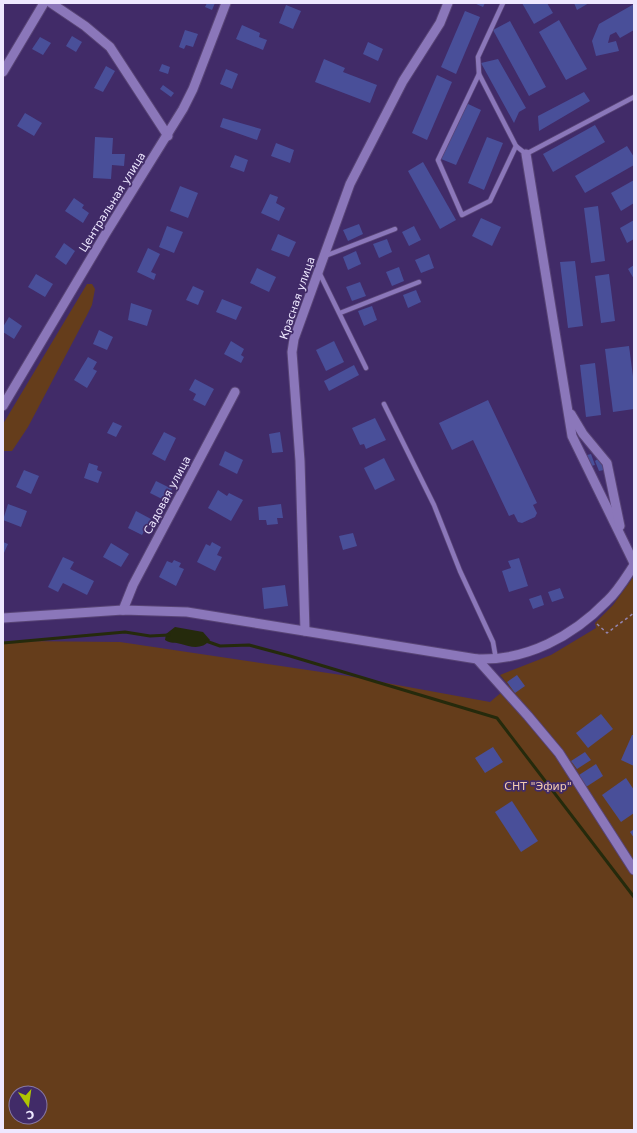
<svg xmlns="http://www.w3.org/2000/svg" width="637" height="1133" font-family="'DejaVu Sans',sans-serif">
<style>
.green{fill:#653d1b;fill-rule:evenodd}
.water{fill:#252a0c}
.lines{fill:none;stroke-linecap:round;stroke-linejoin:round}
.stream{stroke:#252a0c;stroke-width:3}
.building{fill:#494f99}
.service-casing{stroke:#584476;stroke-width:6}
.minor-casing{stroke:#584476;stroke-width:11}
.path{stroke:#9385b0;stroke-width:1.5;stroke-dasharray:3 3;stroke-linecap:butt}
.service{stroke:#8b77ba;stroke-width:4.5}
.minor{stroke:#8b77ba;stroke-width:9}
.labels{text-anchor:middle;stroke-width:3.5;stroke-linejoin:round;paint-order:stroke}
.street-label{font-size:11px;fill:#eee8ff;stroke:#412b68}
.park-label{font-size:11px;fill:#f3cbae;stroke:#412b68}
</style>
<rect width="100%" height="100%" fill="#412b68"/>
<g class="green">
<path d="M87 284H92L95 289 92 305 87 315 28 427 12 451H3V424Z"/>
<path d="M634 576V1130H3V643L18 641 120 642 348 676 490 702 509 686 500 675 551 655 596 628 595 623 613 605ZM16 1093H40V1117H16Z"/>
</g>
<path class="water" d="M175 627 203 632 210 640C202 650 191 647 181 644 175 642 171 644 165 640L166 634Z"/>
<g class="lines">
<g class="stream">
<path d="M206 641 220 646 249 645 290 656 497 718 634 897"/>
<path d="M3 643 125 632 150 636 169 635"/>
</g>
</g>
<g class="building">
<path d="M207 3H215L212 10 205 7Z"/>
<path d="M474 3H485L483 7Z"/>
<path d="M522 3H547L553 13 534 24Z"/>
<path d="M574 3H589L577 10Z"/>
<path d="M634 4V30L620 38 616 32 610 35 608 43 616 41 619 51 596 56 592 41 599 24Z"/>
<path d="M286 5 301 11 293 29 279 23Z"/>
<path d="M465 11 480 17 456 74 441 67Z"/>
<path d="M559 20 587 69 566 80 539 32Z"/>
<path d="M510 21 546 87 529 96 493 30Z"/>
<path d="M242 25 260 33 259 37 267 40 263 50 236 39Z"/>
<path d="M185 30 198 34 193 47 186 45 184 49 179 47Z"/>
<path d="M72 36 82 42 76 52 66 46Z"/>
<path d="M40 37 51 43 43 55 32 49Z"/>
<path d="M368 42 383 49 378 61 363 54Z"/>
<path d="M324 59 345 68 343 72 377 85 370 103 315 82Z"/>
<path d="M498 59 526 108 519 112 514 123 481 63Z"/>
<path d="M162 64 170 67 168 74 159 71Z"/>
<path d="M106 66 115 71 103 92 94 88Z"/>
<path d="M226 69 238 74 232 89 220 84Z"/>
<path d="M437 75 452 82 427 140 412 133Z"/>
<path d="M163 85 174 93 171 97 160 89Z"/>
<path d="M584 92 590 101 539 131 538 116Z"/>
<path d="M466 103 481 110 456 165 441 159Z"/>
<path d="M25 113 42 123 34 136 17 126Z"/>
<path d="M223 118 261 129 257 140 220 127Z"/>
<path d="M595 125 605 142 553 172 543 154Z"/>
<path d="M95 137 113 138 112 154H125L124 166 112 165 111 179 93 178Z"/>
<path d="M487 137 503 143 484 190 468 183Z"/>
<path d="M276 143 294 150 290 163 271 156Z"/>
<path d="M627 146 634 157V165L585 193 575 176Z"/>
<path d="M235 155 248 160 244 172 230 167Z"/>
<path d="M423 162 456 220 440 229 408 171Z"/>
<path d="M634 180V203L621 211 611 193Z"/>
<path d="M180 186 198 193 188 218 170 211Z"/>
<path d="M270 194 278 197 276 203 285 208 279 221 261 213Z"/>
<path d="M74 198 84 205 82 208 89 213 83 223 65 211Z"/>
<path d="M598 206 605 261 591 263 584 208Z"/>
<path d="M481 218 501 227 492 246 472 236Z"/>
<path d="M634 220V239L627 243 620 228Z"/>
<path d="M359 224 363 234 348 241 343 230Z"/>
<path d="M167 226 183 232 174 253 159 247Z"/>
<path d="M414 226 421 240 409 246 402 232Z"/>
<path d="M278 234 296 242 289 257 271 250Z"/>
<path d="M387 239 392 252 379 258 373 244Z"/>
<path d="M64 243 75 251 66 265 55 257Z"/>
<path d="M148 248 160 254 151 272 156 274 154 280 137 272Z"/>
<path d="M356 251 361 264 348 270 343 257Z"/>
<path d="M429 254 434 268 421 273 415 260Z"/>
<path d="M575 261 583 326 568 328 560 262Z"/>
<path d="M634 265V279L628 269Z"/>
<path d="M399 267 404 281 392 286 386 272Z"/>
<path d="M257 268 276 277 269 292 250 283Z"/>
<path d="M36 274 53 284 45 297 28 287Z"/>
<path d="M609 274 615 321 601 323 595 276Z"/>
<path d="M360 282 366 296 352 301 346 287Z"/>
<path d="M193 286 204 291 198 305 186 300Z"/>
<path d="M416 290 421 302 408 308 403 295Z"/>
<path d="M222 299 242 307 236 320 216 312Z"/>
<path d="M131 303 152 310 147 326 128 320Z"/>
<path d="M372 306 377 320 364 326 358 311Z"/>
<path d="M9 317 22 326 14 339 3 332V327Z"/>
<path d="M99 330 113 337 107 350 93 344Z"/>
<path d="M231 341 244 349 241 355 244 357 241 363 224 354Z"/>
<path d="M334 341 344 362 326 371 316 350Z"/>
<path d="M629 346 634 384V409L613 412 605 349Z"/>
<path d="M88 357 97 362 93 369 97 371 87 388 74 380Z"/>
<path d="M595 363 601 415 586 417 580 365Z"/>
<path d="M354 365 359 375 329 391 324 381Z"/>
<path d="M195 379 214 389 205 406 193 400 196 394 189 390Z"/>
<path d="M488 400 537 503 533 505 537 513 535 517 522 523 518 522 514 514 509 516 473 440 452 450 439 423Z"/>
<path d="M375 418 386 440 366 449 364 444 360 445 352 428Z"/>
<path d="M113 422 122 426 116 437 107 433Z"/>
<path d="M164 432 176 438 165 461 152 454Z"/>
<path d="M280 432 283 452 272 453 269 434Z"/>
<path d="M225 451 243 460 237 474 219 465Z"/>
<path d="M591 454 595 465 591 466 587 455Z"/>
<path d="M384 458 395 480 375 490 364 468Z"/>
<path d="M599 458 603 463 604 470 599 471 595 461Z"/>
<path d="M89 463 98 466 97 470 102 472 98 483 84 478Z"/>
<path d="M24 470 39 476 31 494 16 487Z"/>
<path d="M156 481 172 489 166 501 150 493Z"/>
<path d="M218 490 227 496 229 493 243 500 231 521 208 508Z"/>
<path d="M8 504 27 511 21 527 3 520Z"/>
<path d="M281 504 283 518H277L278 524 267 525 266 520H259L258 507Z"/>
<path d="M136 511 151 519 142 535 128 528Z"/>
<path d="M353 533 357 546 343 550 339 536Z"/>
<path d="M3 542 8 544 3 555Z"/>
<path d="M212 542 221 547 217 555 222 557 215 571 197 562 206 544 210 546Z"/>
<path d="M111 543 129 554 121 567 103 557Z"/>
<path d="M63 557 74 562 70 569 94 581 87 595 63 583 58 592 48 587Z"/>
<path d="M519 558 528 586 509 592 502 571 511 568 508 561Z"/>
<path d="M174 560 181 563 179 567 184 569 176 586 159 577 167 561 172 563Z"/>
<path d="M285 585 288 606 264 609 262 588Z"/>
<path d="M560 588 564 598 552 602 548 592Z"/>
<path d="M541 595 544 605 533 609 529 599Z"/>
<path d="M517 675 525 686 515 693 507 682Z"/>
<path d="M601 714 613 729 588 748 576 733Z"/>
<path d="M632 735H634V766L621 760Z"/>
<path d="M493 747 503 762 485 773 475 758Z"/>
<path d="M585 752 591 760 577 769 571 761Z"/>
<path d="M596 764 603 776 586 787 579 775Z"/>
<path d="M626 778 634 790V813L621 822 602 795Z"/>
<path d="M512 801 538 841 521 852 495 812Z"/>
<path d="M634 829V838L630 832Z"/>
</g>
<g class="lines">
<g class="service-casing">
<g id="service">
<path d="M503 3 478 57 479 74 516 146 526 154 634 97"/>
<path d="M479 74 438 160 462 215 490 201 516 146"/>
<path d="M325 256 395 229"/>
<path d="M319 272 366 368"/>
<path d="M340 313 419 282"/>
<path d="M384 404 434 505 460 571 493 642 496 659"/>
</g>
</g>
<g class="minor-casing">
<g id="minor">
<path d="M51 3 85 26 110 47 168 136"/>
<path d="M3 72 44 3"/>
<path d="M526 154 572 436 634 563"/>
<path d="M3 406 106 233 183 109 193 89 226 3"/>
<path d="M571 414 583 434 607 463 620 526"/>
<path d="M123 610 133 585 235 392"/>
<path d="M3 618 123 610 187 612 477 659C527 661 573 636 607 601 618 591 626 577 634 565"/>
<path d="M305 631 300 461 292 352 294 339 350 184 403 81 440 23 448 3"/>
<path d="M477 659 528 716 559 753 634 870"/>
</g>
</g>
<path class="path" d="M597 624 607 633 634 613"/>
<use href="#service" class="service"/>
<use href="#minor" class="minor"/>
</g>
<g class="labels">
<g class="street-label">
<text transform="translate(112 202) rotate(-58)" y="4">Центральная улица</text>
<text transform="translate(297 298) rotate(-71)" y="4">Красная улица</text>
<text transform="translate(167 495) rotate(-62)" y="4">Садовая улица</text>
</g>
<g class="park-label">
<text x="538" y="790">СНТ "Эфир"</text>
</g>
</g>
<rect width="637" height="1133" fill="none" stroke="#eee8ff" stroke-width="8"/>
<g transform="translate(28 1105) rotate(167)"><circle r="19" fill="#412b68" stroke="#8677a4"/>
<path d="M0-3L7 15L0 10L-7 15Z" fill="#b0c502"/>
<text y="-6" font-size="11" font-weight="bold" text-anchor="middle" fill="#eee8ff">С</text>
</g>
</svg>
